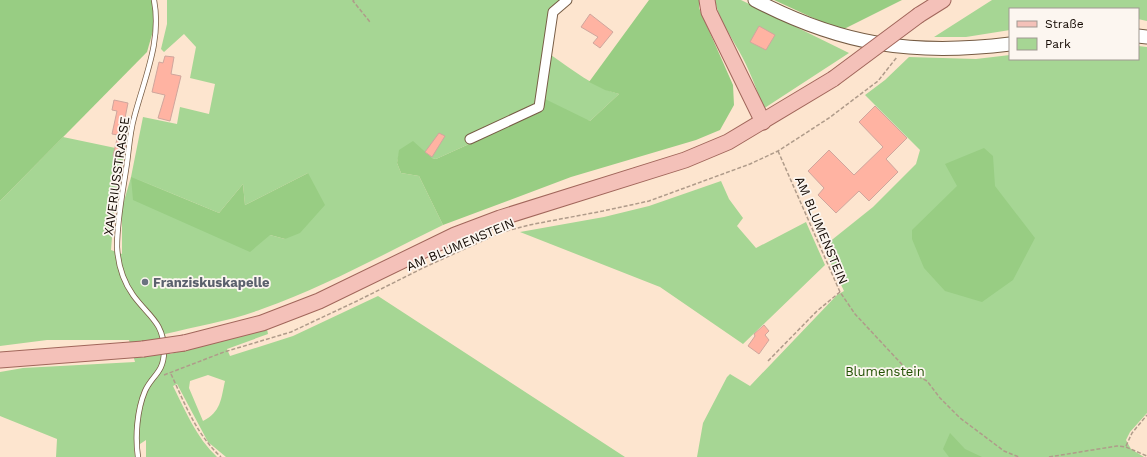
<svg xmlns="http://www.w3.org/2000/svg" width="1147" height="457" font-family="'Work Sans',sans-serif">
<style>
.green{fill:#a6d694;fill-rule:evenodd}
.forest{fill:#98cd83}
.building{fill:#ffb3a2;stroke:#cfa69d}
.lines{fill:none;stroke-linecap:round;stroke-linejoin:round}
.lane-casing{stroke:#765c44;stroke-width:6}
.street-casing{stroke:#765c44;stroke-width:11}
.secondary-casing{stroke:#765c44;stroke-width:15}
.primary-casing{stroke:#a1665b;stroke-width:17}
.path{stroke:#af9b8a;stroke-width:1.5;stroke-dasharray:4 2;stroke-linecap:butt}
.lane{stroke:#fff;stroke-width:4.5}
.street{stroke:#fff;stroke-width:9}
.secondary{stroke:#fff;stroke-width:13}
.primary{stroke:#f4c1b9;stroke-width:15}
.primary-bridge-casing{stroke:#a1665b;stroke-width:17;stroke-linecap:butt}
.primary-bridge{stroke:#f4c1b9;stroke-width:15}
.worship-dot{fill:#6b7280;stroke:#fcf6f0;stroke-width:1.5}
.labels{text-anchor:middle;stroke-width:3.5;stroke-linejoin:round;paint-order:stroke}
.street-label{font-size:13px;fill:#140a03;stroke:#fcf6f0}
.worship-label{font-size:13px;font-weight:bold;fill:#5b616d;stroke:#fcf6f0;text-anchor:start}
.park-label{font-size:13px;fill:#215102;stroke:#fcf6f0}
</style>
<rect width="100%" height="100%" fill="#fde5cf"/>
<g class="green">
<path d="M167 0H561L550 10 551 55C573 70 593 87 619 94L590 121 542 111 436 159 400 150 397 163 401 173 419 176 443 225C384 254 324 287 262 309 230 321 197 326 165 334L170 354 267 329 268 334 227 349 230 356 293 336 378 296 625 457H226L208 442 177 384 173 386C186 412 196 437 217 457H146V440L134 448 135 457H56L57 439 0 416V372L23 368 135 362 129 340H47L0 346V201L63 137 125 150 115 199 111 250 122 254V208L131 177 143 117 177 124 180 107 209 114 215 84 190 78 196 47 184 34 164 52 161 49 167 24ZM308 173 285 239 270 235 132 177 219 213 243 184 245 205ZM208 375 225 381C221 399 221 412 203 421L189 388 190 381Z"/>
<path d="M715 0H741L849 53 763 109C757 89 749 69 739 51 730 35 718 18 715 0Z"/>
<path d="M992 0H1147V21L1138 19V9H1010V30L966 37H934Z"/>
<path d="M1138 46 1147 47V413L1130 432 1126 440 1131 449 1144 457H697L703 423 727 377 730 374 750 386 837 295 844 291 823 247 873 207 916 164 920 150 865 95 885 80 909 57 976 59 1010 55V59H1138Z"/>
<path d="M721 181 729 199 743 218 737 226 756 248 806 222 825 265 743 344 660 287 520 232 604 217 649 206Z"/>
</g>
<g class="forest">
<path d="M0 0H153L155 24 147 52 0 201Z"/>
<path d="M649 0H699V8L733 85 734 105 720 130 696 140 571 177 443 225 419 176 401 173 397 163 399 150 413 141 432 158 436 159 542 111 545 99 590 121 619 94 605 90 589 82Z"/>
<path d="M774 0H902L844 29 824 23Z"/>
<path d="M984 148 993 156 995 186 1035 238 1013 280 982 302 945 291 924 268 912 239V230L957 186 945 164Z"/>
<path d="M308 173 325 205 300 233 285 239 270 235 250 252 133 200 131 177 219 213 243 184 245 205Z"/>
<path d="M950 433 965 449 982 457H949L943 449Z"/>
</g>
<g class="building">
<path d="M590 14 613 32 600 48 593 43 598 37 581 27Z"/>
<path d="M759 26 775 35 766 50 750 42Z"/>
<path d="M165 56 174 57 171 74 181 76 170 121 158 118 165 95 152 92 159 62 163 63Z"/>
<path d="M114 100 128 103 124 123H126L123 142H126L125 148 124 150H121L119 157 113 156 118 135 112 134 117 111 112 110Z"/>
<path d="M875 106 907 138 886 159 898 172 869 201 859 191 836 213 818 195 824 188 808 171 829 150 854 175 883 147 859 122Z"/>
<path d="M439 133 445 136 432 157 425 152Z"/>
<path d="M764 325 769 331 765 335 769 340 759 354 748 346 755 336 754 334Z"/>
</g>
<g class="lines">
<g class="lane-casing">
<path id="lane" d="M138 457C135 437 137 410 145 391 152 375 164 373 164 351 164 322 148 316 133 295 123 281 118 264 117 247 117 219 123 191 127 163 129 148 130 132 134 118 144 79 162 41 154 0"/>
</g>
<g class="street-casing">
<path id="street" d="M470 139 539 107 553 12 567 0"/>
</g>
<g class="secondary-casing">
<g id="secondary">
<path d="M755 0C841 45 913 56 1010 44"/>
<path d="M1138 36 1147 37"/>
</g>
</g>
<g class="primary-casing">
<g id="primary">
<path d="M707 0 709 12 763 122"/>
<path d="M919 15 943 0"/>
<path d="M184 343 262 323 319 301 455 235 500 218 685 160 728 142 833 79"/>
<path d="M0 360 143 349"/>
</g>
</g>
<g class="path">
<path d="M354 0 353 1 370 22"/>
<path d="M778 151 840 292 855 314 909 372 927 381 940 398 960 418 1004 451 1019 457"/>
<path d="M768 361 817 311 840 292"/>
<path d="M171 374C185 404 196 434 221 457"/>
<path d="M164 375 224 352 291 332 357 301 425 267 502 232 529 225 603 211 649 201 750 164 778 151 829 118 878 81 897 57"/>
<path d="M1126 446 1132 433 1147 415"/>
<path d="M1049 457 1117 446 1126 447 1147 456"/>
</g>
<use href="#lane" class="lane"/>
<use href="#street" class="street"/>
<use href="#secondary" class="secondary"/>
<use href="#primary" class="primary"/>
<g class="primary-bridge-casing">
<g id="primary-bridge">
<path d="M833 79 919 15"/>
<path d="M143 349 184 343"/>
</g>
</g>
<use href="#primary-bridge" class="primary-bridge"/>
</g>
<circle class="worship-dot" cx="145" cy="282" r="4"/>
<g class="labels">
<g class="street-label">
<text transform="translate(116 176) rotate(-82)" y="5">XAVERIUSSTRASSE</text>
<text transform="translate(822 230) rotate(67)" y="5">AM BLUMENSTEIN</text>
<text transform="translate(460 244) rotate(-23)" y="5">AM BLUMENSTEIN</text>
</g>
<g class="worship-label">
<text x="153" y="287">Franziskuskapelle</text>
</g>
<g class="park-label">
<text x="885" y="376">Blumenstein</text>
</g>
</g>
<rect x="1009" y="8" width="130" height="52" fill="#fcf6f0" stroke="#9f9891"/>
<rect x="1017" y="21" width="20" height="6" fill="#f4c1b9" stroke="#9f9891"/>
<text x="1045" y="28" font-size="12" fill="#140a03">Straße</text>
<rect x="1017" y="38" width="20" height="12" fill="#a6d694" stroke="#9f9891"/>
<text x="1045" y="48" font-size="12" fill="#140a03">Park</text>
</svg>
